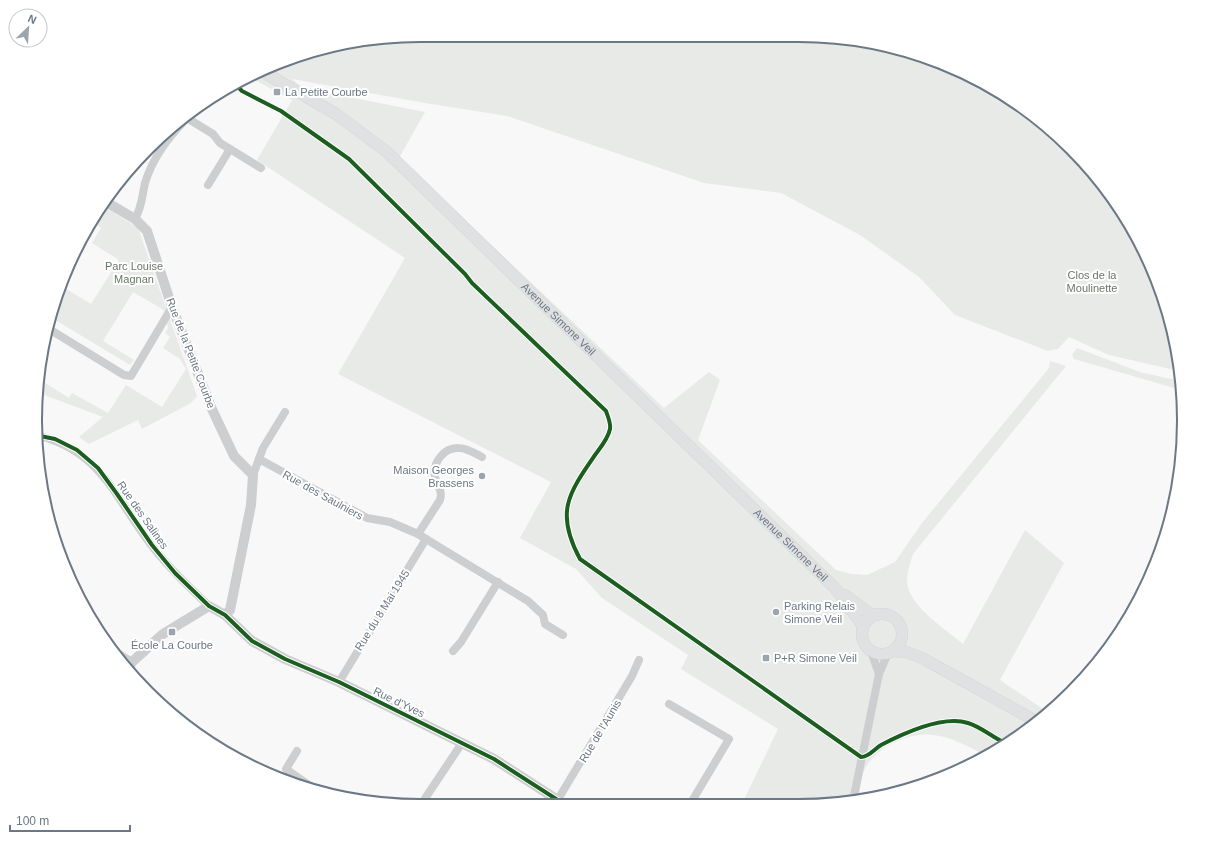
<svg xmlns="http://www.w3.org/2000/svg" width="1219" height="841" font-family="Arial,sans-serif">
<style>
.green{fill:#e7eae6}
.lines{fill:none;stroke-linecap:round;stroke-linejoin:round}
.secondary-casing{stroke:#d4d5d6;stroke-width:12}
.minor{stroke:#cdcecf;stroke-width:8}
.tertiary{stroke:#cdcecf;stroke-width:10}
.secondary{stroke:#e0e1e2;stroke-width:11}
.cycleway-casing{stroke:#fff;stroke-width:6}
.cycleway{stroke:#1b5e20;stroke-width:4}
.poi-dot{fill:#9ca5ad;stroke:#fff;stroke-width:1.5}
.labels{text-anchor:middle;stroke-width:4;stroke-linejoin:round;paint-order:stroke}
.poi-label{font-size:11px;fill:#6b7885;stroke:#fff;text-anchor:start}
.park-label{font-size:11px;fill:#677865;stroke:#fff}
.street-label{font-size:11px;fill:#6b7885;stroke:#fff}
.rim{fill:none;stroke:#6b7885;stroke-width:2}
</style>
<rect width="100%" height="100%" fill="#f8f8f8"/>
<g class="green">
<path d="M420 35H799L873 42 969 75 1071 148 1119 207 1155 273 1177 346 1179 371 1109 355 1069 337 1058 349 1048 351 955 315 919 277 860 235 781 193 704 183 507 116 425 103 292 79 303 88 425 112 399 158 664 408 709 372 720 380 698 440 836 570 851 574 867 575 895 562 922 523 1049 368 1050 361 1066 366 913 554C910 563 907 573 907 582 909 606 945 629 963 644L1025 530 1064 563 1000 680 1046 711 985 755C969 747 952 737 933 735 909 732 879 746 866 767 860 777 860 789 859 800L799 806H741L778 729 681 669 688 655 602 598 576 569 520 538 551 482 338 374 405 258 257 160 292 100 253 79 321 48Z"/>
<path d="M105 207 138 228 197 396 191 403 142 429 138 420 89 444 79 437 103 417 39 393V379L69 398 72 393 108 413 126 385 162 407 186 369 180 359 163 348 170 337 165 333 168 328 164 310 133 292 103 341 134 360 130 365 52 318 58 295 63 287 91 304 119 260 92 243 101 228 95 223Z"/>
<path d="M1077 348 1140 372 1180 381 1181 390 1074 359 1072 355Z"/>
</g>
<g class="lines">
<g class="secondary-casing">
<g id="secondary">
<path id="s1" d="M265 73 336 114 387 152 835 588 861 623 863 630"/>
<path d="M845 595 869 613 877 615"/>
<circle cx="882" cy="634" r="20"/>
<path d="M893 651 906 652 922 658 1034 720"/>
</g>
</g>
<g class="minor">
<path d="M208 185 230 149"/>
<path d="M135 219C142 207 142 196 145 183 153 157 168 138 187 118L213 134 220 143 230 149 261 168"/>
<path d="M49 329 124 375 131 376 172 307"/>
<path d="M40 436C103 453 116 500 152 546 169 568 189 587 209 606"/>
<path d="M259 459 367 518 390 522 418 534"/>
<path d="M253 475 263 448 285 412"/>
<path d="M426 539 528 601 543 615 545 624 563 635"/>
<path d="M870 649 879 674"/>
<path d="M453 651 461 642 498 582"/>
<path d="M121 655 132 662"/>
<path d="M339 682 426 539 418 534 440 500C443 490 437 486 435 477 432 463 444 447 459 448 467 448 474 453 482 457"/>
<path d="M669 704 729 739 689 806"/>
<path d="M297 751 286 769 316 790"/>
<path d="M853 801 879 674 888 653"/>
<path d="M420 806 462 743"/>
<path d="M554 806 632 676 639 660"/>
</g>
<g class="tertiary">
<path d="M108 203 135 219 147 231 172 307 211 407 234 456 253 475 251 505 230 610 225 615"/>
<path d="M129 667 132 662 163 634 209 606 225 615 252 641 285 659 339 682 494 759 567 806"/>
</g>
<use href="#secondary" class="secondary"/>
<g class="cycleway-casing">
<g id="cycleway">
<path d="M237 86 242 91 281 111 349 159 465 274 472 283 606 411C608 417 611 423 610 429 608 439 600 448 595 455 568 494 555 513 580 559L861 757C869 757 874 749 881 745 904 733 943 715 968 723 981 727 991 736 1003 742"/>
<path d="M40 436 55 439 77 450 98 468 117 494 152 545 175 573 209 606 225 615 252 641 285 659 339 682 494 759 567 806"/>
</g>
</g>
<use href="#cycleway" class="cycleway"/>
</g>
<g class="poi-dot">
<rect x="273" y="88" width="8" height="8" rx="2"/>
<circle cx="482" cy="476" r="4"/>
<circle cx="776" cy="612" r="4"/>
<rect x="168" y="628" width="8" height="8" rx="2"/>
<rect x="762" y="654" width="8" height="8" rx="2"/>
</g>
<g class="labels">
<g class="poi-label">
<text x="285" y="96">La Petite Courbe</text>
<text x="474" y="474" text-anchor="end">Maison Georges<tspan x="474" dy="13">Brassens</tspan></text>
<text x="784" y="610">Parking Relais<tspan x="784" dy="13">Simone Veil</tspan></text>
<text x="172" y="649" text-anchor="middle">École La Courbe</text>
<text x="774" y="662">P+R Simone Veil</text>
</g>
<g class="park-label">
<text x="134" y="270">Parc Louise<tspan x="134" dy="13">Magnan</tspan></text>
<text x="1092" y="279">Clos de la<tspan x="1092" dy="13">Moulinette</tspan></text>
</g>
<g class="street-label">
<text dy="4" stroke="none"><textPath href="#s1" startOffset="385">Avenue Simone Veil</textPath></text>
<text transform="translate(191 353) rotate(69)" y="4">Rue de la Petite Courbe</text>
<text transform="translate(323 495) rotate(29)" y="4">Rue des Saulniers</text>
<text transform="translate(143 515) rotate(55)" y="4">Rue des Salines</text>
<text dy="4" stroke="none"><textPath href="#s1" startOffset="709">Avenue Simone Veil</textPath></text>
<text transform="translate(382 610) rotate(-58)" y="4">Rue du 8 Mai 1945</text>
<text transform="translate(399 702) rotate(26)" y="4">Rue d'Yves</text>
<text transform="translate(600 731) rotate(-59)" y="4">Rue de l'Aunis</text>
</g>
</g>
<path d="M0 0H1219V841H0ZM420 42H799A378 378 0 0 1 1177 420V421A378 378 0 0 1 799 799H420A378 378 0 0 1 42 421V420A378 378 0 0 1 420 42Z" fill="#fff" fill-rule="evenodd"/>
<path class="rim" d="M420 42H799A378 378 0 0 1 1177 420V421A378 378 0 0 1 799 799H420A378 378 0 0 1 42 421V420A378 378 0 0 1 420 42Z"/>
<g transform="translate(28 28) rotate(25)"><circle r="19" fill="#ffffff" stroke="#c4c9ce"/>
<path d="M0-3L7 15L0 10L-7 15Z" fill="#9ca5ad"/>
<text y="-6" font-size="11" font-weight="bold" text-anchor="middle" fill="#6b7885">N</text>
</g>
<path d="M10 825v6h120v-6" fill="none" stroke="#6b7885" stroke-width="2"/>
<text x="16" y="825" font-size="12" fill="#6b7885" stroke="#ffffff" stroke-width="3" paint-order="stroke">100 m</text>
</svg>
